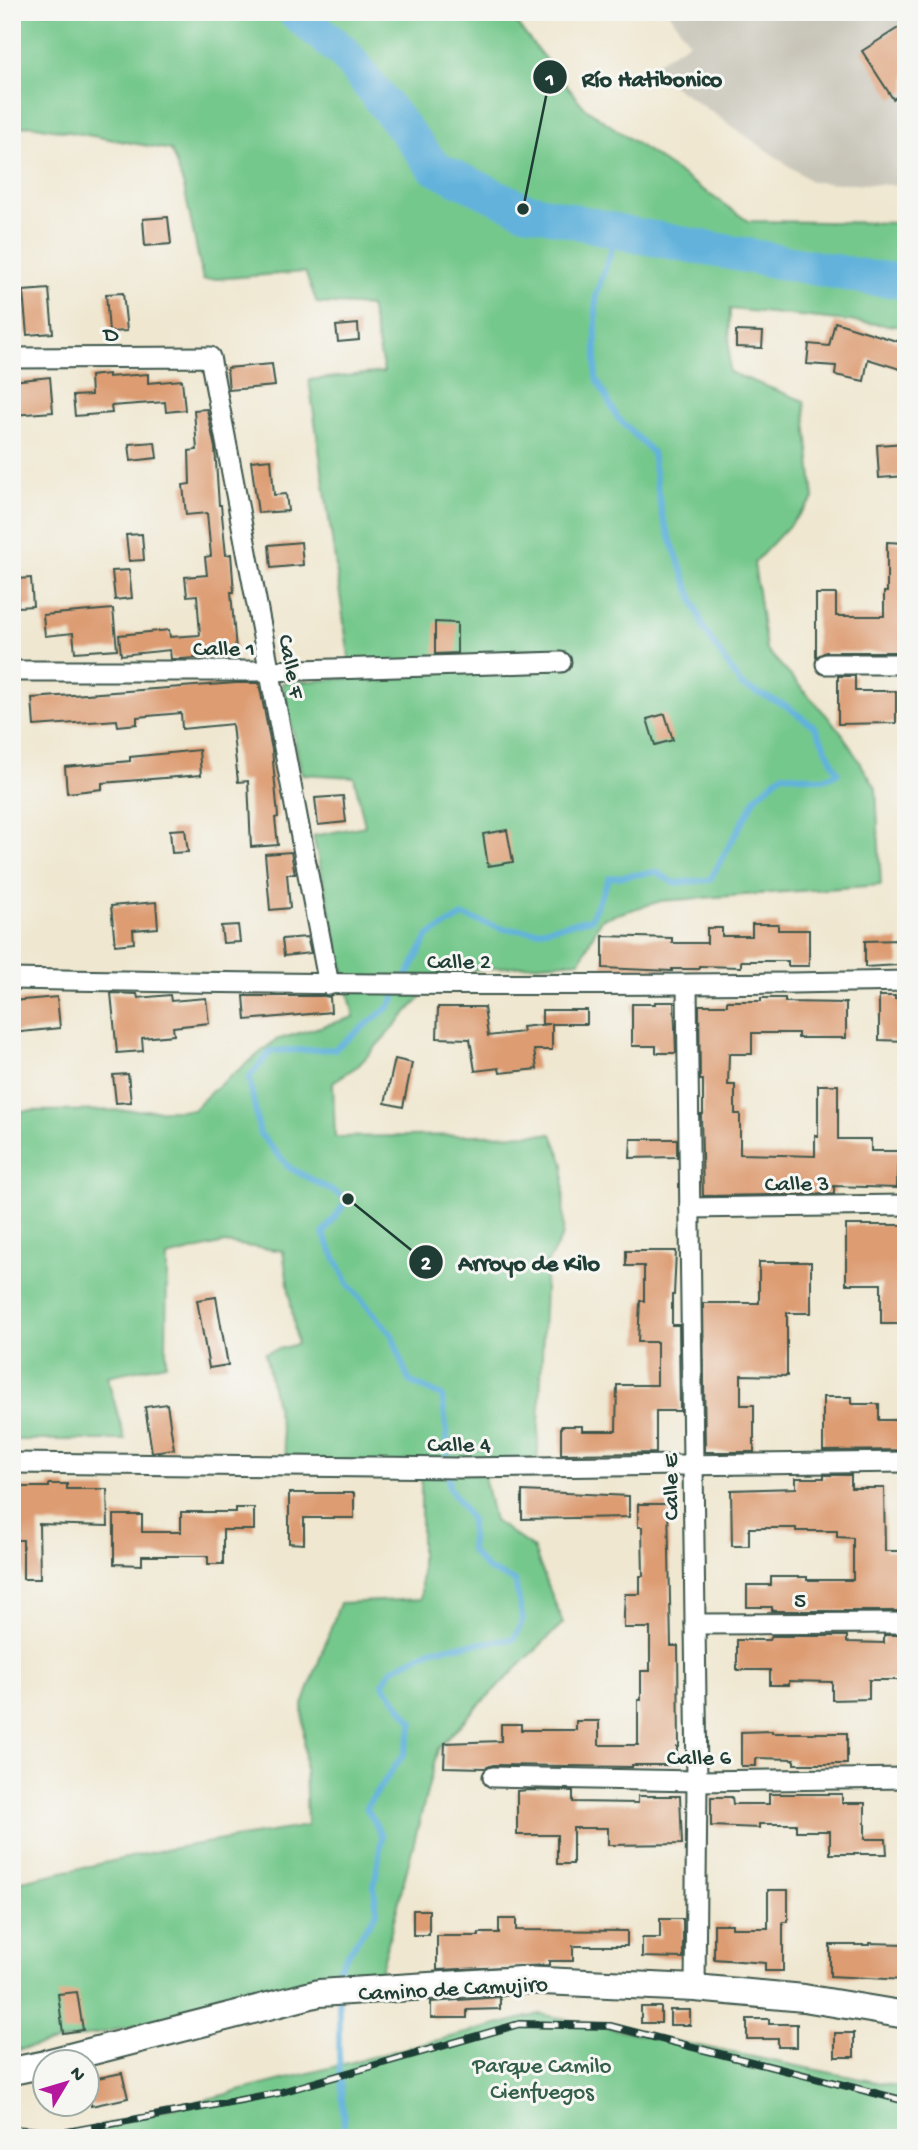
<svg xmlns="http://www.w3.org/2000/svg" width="918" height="2150" font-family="'Gochi Hand',sans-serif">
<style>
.industrial{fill:#c7c4b8}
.green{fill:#74c88c;stroke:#4a8260;stroke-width:2}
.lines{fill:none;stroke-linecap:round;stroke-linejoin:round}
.stream{stroke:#62b2dc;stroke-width:6}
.river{stroke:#62b2dc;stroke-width:35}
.building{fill:#dd9c72}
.street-casing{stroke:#3e564b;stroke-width:23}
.secondary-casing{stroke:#3e564b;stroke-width:30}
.street{stroke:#fff;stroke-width:19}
.secondary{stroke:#fff;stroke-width:26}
.rail-casing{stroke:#1f3d34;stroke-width:8}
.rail{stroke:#f6f6f2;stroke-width:5;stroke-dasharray:16;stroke-linecap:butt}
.labels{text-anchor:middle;stroke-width:6;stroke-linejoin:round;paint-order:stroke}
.street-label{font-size:23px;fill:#1f3d34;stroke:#f6f6f2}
.park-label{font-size:23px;fill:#34604a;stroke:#f6f6f2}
.leader{fill:none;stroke:#1f3d34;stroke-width:2.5}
.callout-dot{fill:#1f3d34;stroke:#f6f6f2;stroke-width:2.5}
.mark-label{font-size:21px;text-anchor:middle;font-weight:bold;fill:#fff}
.callout-label{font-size:24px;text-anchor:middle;font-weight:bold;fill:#1f3d34;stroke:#f6f6f2;stroke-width:6;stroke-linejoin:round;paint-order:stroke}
</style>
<rect width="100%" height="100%" fill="#f6f6f2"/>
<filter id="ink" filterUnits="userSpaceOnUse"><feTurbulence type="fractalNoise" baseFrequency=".0143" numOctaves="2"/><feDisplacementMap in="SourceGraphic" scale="14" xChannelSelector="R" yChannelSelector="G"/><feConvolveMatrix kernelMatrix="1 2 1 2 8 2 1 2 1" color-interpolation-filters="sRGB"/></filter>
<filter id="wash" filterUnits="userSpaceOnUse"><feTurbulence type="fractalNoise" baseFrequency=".00686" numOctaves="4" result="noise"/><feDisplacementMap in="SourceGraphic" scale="28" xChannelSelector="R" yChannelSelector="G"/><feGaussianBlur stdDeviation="1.57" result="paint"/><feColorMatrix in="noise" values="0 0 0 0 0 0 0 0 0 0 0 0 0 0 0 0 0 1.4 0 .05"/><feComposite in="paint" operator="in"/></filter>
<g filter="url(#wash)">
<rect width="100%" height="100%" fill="#efe7d0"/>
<path class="industrial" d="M669 12H906V182L893 185 812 182 648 68 689 42Z"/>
<g class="green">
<path d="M12 12H507L584 107 748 221 906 223V327L730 309 729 372 804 401 814 499 754 563 766 649 839 729 876 788 881 885 661 901 601 919 580 961 444 972 359 1065 333 1082 335 1137 552 1134 564 1164 563 1235 546 1265 537 1468 484 1476 494 1521 533 1548 563 1623 475 1709 438 1749 380 1974 303 1983 174 2018 12 2051V1883L163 1850 307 1826 303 1705 340 1603 421 1599V1477L289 1468 265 1353 297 1344 283 1251 224 1243 167 1257 166 1364 107 1376 125 1440H12V1111L193 1110 211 1092 276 1040 354 1017 313 836 365 826 354 777 302 774 282 683 352 678 309 380 384 372 370 306 317 303 305 272 203 280 184 187 171 150 30 125 12 129Z"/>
<path d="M540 2014 906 2088V2138H12V2131L63 2136Z"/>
</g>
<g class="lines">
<g class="stream">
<path d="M405 980 428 936 463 916 504 929 536 931 591 919 609 878 657 872 674 883 710 880 757 796 782 774 824 779 838 773 815 727 785 705 742 686 704 629 662 516 652 452 617 417 596 378V295L618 231"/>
<path d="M339 1986V1967L377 1912 374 1887 382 1836 366 1807 404 1754 413 1723 383 1684 392 1669 433 1649 514 1639 523 1620 515 1581 487 1569 471 1551V1520L449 1487 447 1433 442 1396 409 1381 392 1335 349 1285 323 1234 348 1199 290 1168 260 1134 249 1078 271 1051 335 1049 390 1006 399 989"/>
<path d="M339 1997V2055L345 2138"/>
</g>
<path class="river" d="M295 12 344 53 435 168 523 209 634 235 870 278 906 281"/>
</g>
<g id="blocks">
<g class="building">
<path d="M906 23V91L893 99 862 51Z"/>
<path d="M168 217 171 244 145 246 143 219Z"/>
<path d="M49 289 53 333 27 335 23 291Z"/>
<path d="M123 293 127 331 109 332 106 294Z"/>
<path d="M835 322 906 344V371L868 359 864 381 835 375 836 366 807 364 809 344 829 346Z"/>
<path d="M358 324 359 340 338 342 336 326Z"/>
<path d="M736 331 763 332 762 348 736 347Z"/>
<path d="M272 364 275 386 229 390 227 368Z"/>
<path d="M108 374V377L148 374V383L182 380 185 410 166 412 165 402 111 406 112 413 75 416 73 396 91 395 90 376Z"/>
<path d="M50 377 53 412 12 415V381Z"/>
<path d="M207 409 215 448 219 505H221L226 555 231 554 234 592H231L236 650 208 653V657L182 659H171L170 650 121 655 119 635 169 630 170 637 200 635 197 595 187 596 185 577 207 575 205 557 211 556 207 513 186 515 183 485 190 484 189 451 197 450 194 410Z"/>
<path d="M155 442 157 458 131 461 129 444Z"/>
<path d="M906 443V476L879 478 877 445Z"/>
<path d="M271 459 274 495 286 494 288 511 258 513 251 461Z"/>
<path d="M142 534 144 560 129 561 126 535Z"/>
<path d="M301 542 303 565 271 568 269 545Z"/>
<path d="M887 542 904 543 906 652H826L816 657V594H836V616H884V592H887Z"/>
<path d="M129 570 132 598 115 600 112 571Z"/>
<path d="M31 578 33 606 18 607 16 579Z"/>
<path d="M113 609 117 649 75 652 73 633 45 636 43 615Z"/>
<path d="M435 622 457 623V653L435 654Z"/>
<path d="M838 676H855V691H896V723L838 724Z"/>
<path d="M236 683H259L272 750 278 817 275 818 278 845 251 847 248 781 238 782 232 724 182 729 181 713 137 717V724L118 726 117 720 34 726 32 698Z"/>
<path d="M665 714 673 740 655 745 647 719Z"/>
<path d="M199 750 201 775 102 783V789L67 793 65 767 130 761V757Z"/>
<path d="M343 796 346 822 318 825 315 798Z"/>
<path d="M185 829 188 852 172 853 170 830Z"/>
<path d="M507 830 513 862 488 866 483 834Z"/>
<path d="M291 852 295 874H287L290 908 270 910 265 854Z"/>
<path d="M156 902 158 928 133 930 134 943 115 945 111 906Z"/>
<path d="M752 924H778V930H809V966H788V961H741V967L699 966V969H672V971L603 968V936L672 938V943H707V928H722V936H752Z"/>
<path d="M238 925 240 942 223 943 221 926Z"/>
<path d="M307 937 311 953 284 956 282 939Z"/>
<path d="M899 940V965L865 967V941Z"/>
<path d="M111 993 137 994 138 998 170 995 171 1001 206 998 209 1023 173 1027 174 1035 142 1038 143 1051 117 1053Z"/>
<path d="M244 996H324L330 997 331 1012 246 1020Z"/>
<path d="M879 996H895V999H906V1041L879 1040Z"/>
<path d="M57 997 60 1028 12 1033V1001Z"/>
<path d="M761 998H785V1002L846 1003V1038H798V1033H752V1054H729L728 1085H735V1114H740V1154L815 1156V1135L818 1136V1085H838V1139H871V1151H898L897 1188 834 1186V1194L703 1196 701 1114H703V1080H700L699 1005H727V1001H761Z"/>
<path d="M655 1002H674L676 1053H656V1046H632V1004H655Z"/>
<path d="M438 1007H484L488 1036 523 1032 522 1027 550 1024H542V1010H587V1024H552V1050H534L537 1069 500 1073 499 1068 475 1071 470 1039 437 1038Z"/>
<path d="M395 1059 412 1063 403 1107 385 1103Z"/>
<path d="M128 1074 131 1102 116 1103 113 1075Z"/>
<path d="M631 1139H677V1157L630 1158Z"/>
<path d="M846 1225H906V1324H881V1284H846Z"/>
<path d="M626 1251H676L674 1295H672V1325H679L680 1411H656V1453L561 1454V1426H582V1431H616L617 1385H657V1342H638L640 1301H644V1266H626Z"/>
<path d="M759 1262H811V1313H787V1376L741 1375V1405H754V1452H705L703 1303H759Z"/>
<path d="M216 1297 228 1365 209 1368 197 1300Z"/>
<path d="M823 1397H852V1404H879V1420H906V1450L823 1451Z"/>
<path d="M167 1404 174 1449 152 1452 145 1407Z"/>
<path d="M824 1475H851V1488H884L885 1551H906V1611H772V1607H747V1585H771V1577H807V1580H853V1538L837 1537V1531H796V1528H749V1546H732L731 1490 796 1488V1478H824Z"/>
<path d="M49 1484H67V1489H107L108 1526 39 1524 40 1579H23V1540H12V1487H49Z"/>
<path d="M522 1491 629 1496V1517L522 1519Z"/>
<path d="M289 1493H354V1518H304V1544L289 1543Z"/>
<path d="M638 1504H668L671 1646H678L679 1747H677V1765H632V1767L493 1765 485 1768 444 1767 445 1743 501 1741V1724H521V1730H576V1721H599V1745H638V1700H641V1671H650V1628H624V1613L625 1594H640V1576H643L642 1527H638Z"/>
<path d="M236 1508H254V1530H223V1564H208V1556H142V1565L114 1564V1515H142V1532H181V1512H236Z"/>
<path d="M884 1635H906V1680H869V1699L832 1700V1682L789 1681V1685H770V1670H737V1640H770L772 1636H847V1642L884 1643Z"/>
<path d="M772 1731V1733H847V1764H794V1759L756 1758V1766H741V1732Z"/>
<path d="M530 1790 573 1791V1802L638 1803V1796H680L682 1844 608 1845V1828H573V1864H557V1835H517V1791Z"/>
<path d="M769 1794H842V1803H865V1839H886L887 1854H830V1831H796V1824H759V1828L711 1826V1797H732L733 1804H769Z"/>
<path d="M768 1890H788V1922H783V1971H765V1963L714 1959V1924H732V1928H768Z"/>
<rect x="413" y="1910" width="16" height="25"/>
<path d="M499 1919H516V1930L627 1931V1946H573V1961H549V1965L437 1970V1936H479V1933H499Z"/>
<path d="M660 1919H683V1958L642 1957V1938H660Z"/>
<path d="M869 1943 906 1944V1980L830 1976V1945H869Z"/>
<path d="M77 1992 83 2030 63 2033 58 1994Z"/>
<path d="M500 1997V2009L467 2010V2018H431V2002Z"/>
<rect x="641" y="2007" width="20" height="16"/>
<rect x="670" y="2010" width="20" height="15"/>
<path d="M747 2019H769V2024H797V2047H778V2039H747Z"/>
<rect x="835" y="2033" width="19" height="24"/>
<path d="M122 2073 128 2098 91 2106 88 2080Z"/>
</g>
</g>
</g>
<g filter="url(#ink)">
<use href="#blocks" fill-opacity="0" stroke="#3e564b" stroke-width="2"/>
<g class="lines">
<g class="street-casing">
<g id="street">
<path d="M12 358 210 357 329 985"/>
<path d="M826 664H906"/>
<path d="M12 671H269L561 662"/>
<path d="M12 979C310 985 608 987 906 981"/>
<path d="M687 986 697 1781 695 1988"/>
<path d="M690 1208 906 1205"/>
<path d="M12 1463 460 1468 906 1462"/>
<path d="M695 1624 906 1623"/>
<path d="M493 1777 697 1781 906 1778"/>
</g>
</g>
<g class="secondary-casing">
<g id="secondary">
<path d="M50 2062 319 1993 521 1980 695 1988 804 1998 906 2015"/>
<path d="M12 2071 46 2064"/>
</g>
</g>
<use href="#street" class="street"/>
<use href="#secondary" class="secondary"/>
<g class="rail-casing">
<path id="rail" d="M12 2129 62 2133 278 2093 519 2024 610 2026 906 2101"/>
</g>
<use href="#rail" class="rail"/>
</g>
</g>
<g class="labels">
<g class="street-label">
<text x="111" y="341">D</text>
<text x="224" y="655">Calle 1</text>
<text transform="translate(293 666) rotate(79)" y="8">Calle F</text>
<text x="459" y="968">Calle 2</text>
<text transform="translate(797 1182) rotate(-1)" y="8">Calle 3</text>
<text x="459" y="1451">Calle 4</text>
<text transform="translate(669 1487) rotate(-91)" y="8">Calle E</text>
<text x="800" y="1607">5</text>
<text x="699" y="1764">Calle 6</text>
<text transform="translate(453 1987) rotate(-3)" y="8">Camino de Camujiro</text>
</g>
<g class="park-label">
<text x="542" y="2072">Parque Camilo<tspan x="542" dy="26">Cienfuegos</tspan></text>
</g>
</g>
<path class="leader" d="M523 209L550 77M348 1199L426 1262"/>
<g class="callout-dot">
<circle cx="523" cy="209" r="7"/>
<circle cx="348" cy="1199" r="7"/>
<circle cx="550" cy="77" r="18"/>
<circle cx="426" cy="1262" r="18"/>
</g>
<g class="mark-label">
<text x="550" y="85">1</text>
<text x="426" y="1269">2</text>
</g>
<g class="callout-label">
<text x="652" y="86">Río Hatibonico</text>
<text x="529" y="1270">Arroyo de Kilo</text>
</g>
<rect width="918" height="2150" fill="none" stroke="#f6f6f2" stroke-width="42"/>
<g transform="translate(66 2083) rotate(52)"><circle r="33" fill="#f6f6f2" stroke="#a0aca6" stroke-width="2"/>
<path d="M0-5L12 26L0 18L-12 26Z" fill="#b5179e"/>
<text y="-10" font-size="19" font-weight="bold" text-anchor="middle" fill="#1f3d34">N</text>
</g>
</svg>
